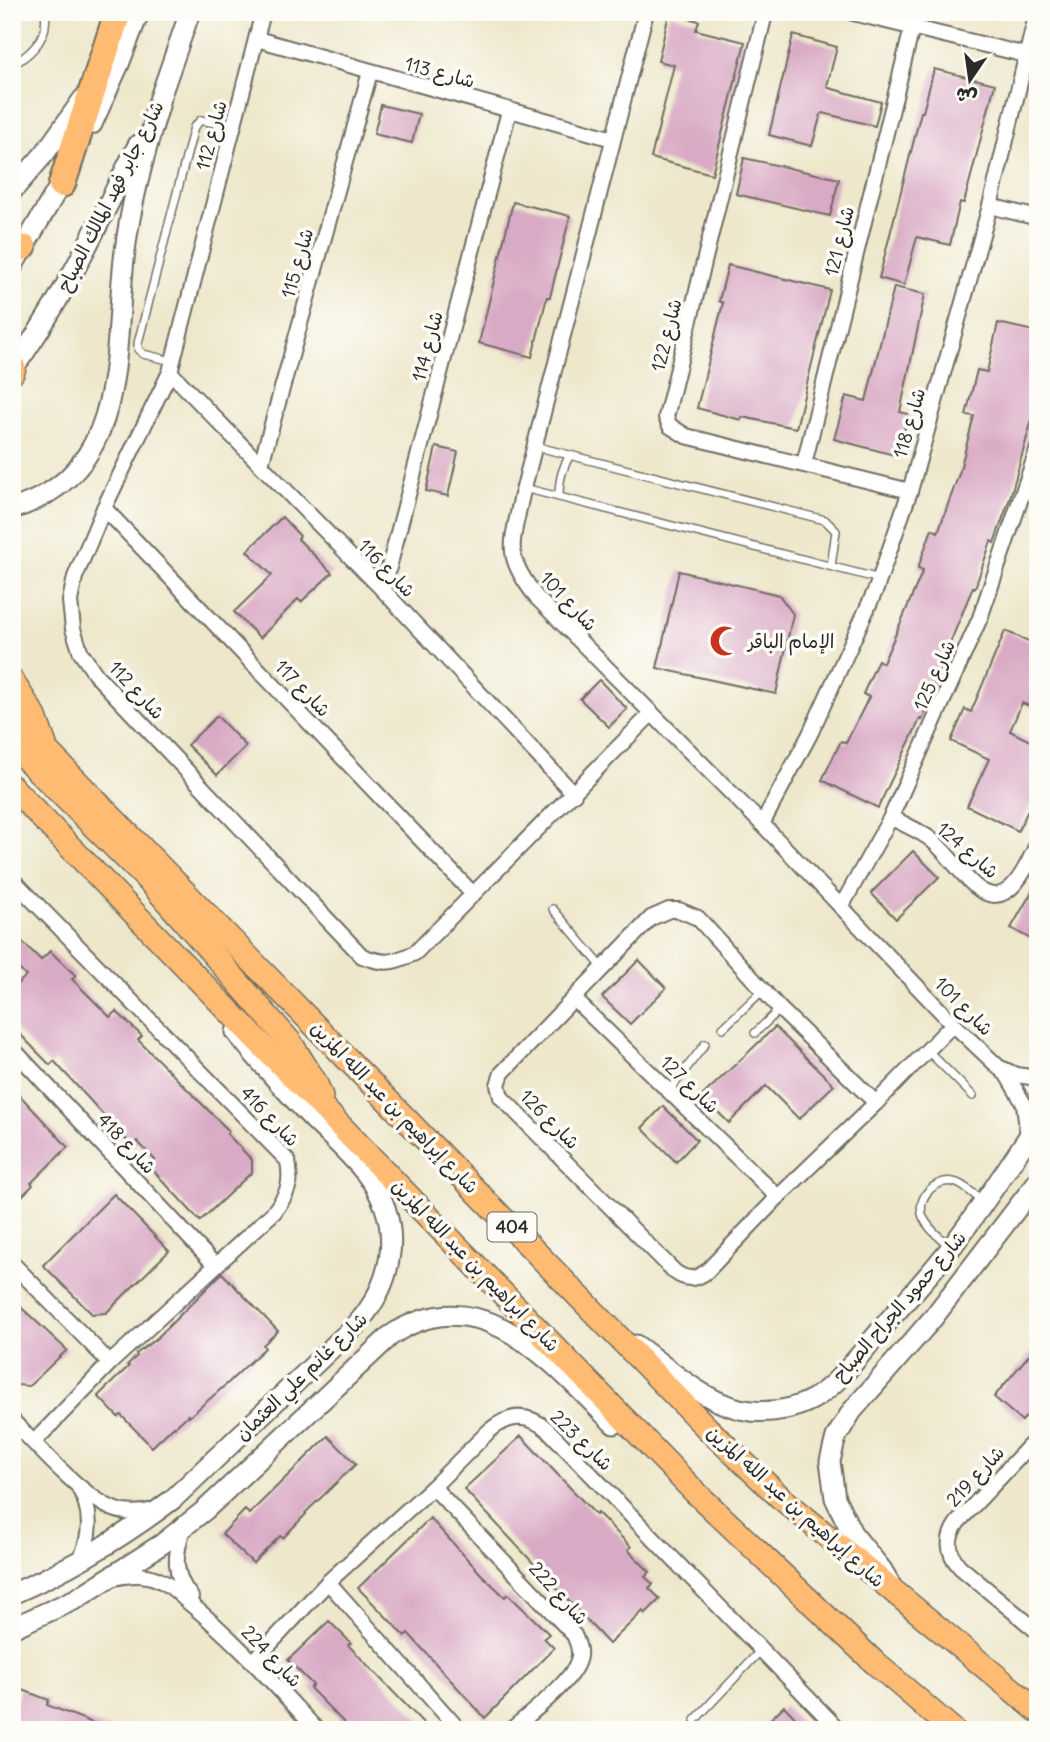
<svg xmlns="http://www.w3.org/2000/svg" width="1050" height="1742" font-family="Delius,'Playpen Sans Arabic',sans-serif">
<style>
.building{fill:#d9aac5}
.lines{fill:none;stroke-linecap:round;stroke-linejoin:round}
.service-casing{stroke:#6f6d63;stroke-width:10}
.minor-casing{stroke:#6f6d63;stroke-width:18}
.tertiary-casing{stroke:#6f6d63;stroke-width:23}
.primary-casing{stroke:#6f6d63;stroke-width:26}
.motorway-casing{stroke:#6f6d63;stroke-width:30}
.service{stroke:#fff;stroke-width:7}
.minor{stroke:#fff;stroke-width:14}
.tertiary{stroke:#fff;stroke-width:19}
.primary{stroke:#ffbb71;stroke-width:23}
.motorway{stroke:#ffbb71;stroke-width:26}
.labels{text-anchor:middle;stroke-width:7;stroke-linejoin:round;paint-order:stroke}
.shield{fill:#fdfcf7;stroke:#6a6a68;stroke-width:2}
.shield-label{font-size:18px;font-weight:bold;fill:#2b2b2b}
.street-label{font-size:19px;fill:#2b2b2b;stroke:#fdfcf7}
.poi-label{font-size:19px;fill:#2b2b2b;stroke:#fdfcf7;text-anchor:start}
</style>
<rect width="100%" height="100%" fill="#fdfcf7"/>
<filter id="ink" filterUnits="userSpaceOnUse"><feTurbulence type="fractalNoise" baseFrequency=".0143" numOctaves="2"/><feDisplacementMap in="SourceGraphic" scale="14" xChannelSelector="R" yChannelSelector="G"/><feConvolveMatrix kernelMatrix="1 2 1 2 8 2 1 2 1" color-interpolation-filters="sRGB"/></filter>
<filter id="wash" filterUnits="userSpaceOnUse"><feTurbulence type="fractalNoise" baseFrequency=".00686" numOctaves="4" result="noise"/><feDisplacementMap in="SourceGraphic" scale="28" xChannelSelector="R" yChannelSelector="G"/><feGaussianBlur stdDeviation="1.57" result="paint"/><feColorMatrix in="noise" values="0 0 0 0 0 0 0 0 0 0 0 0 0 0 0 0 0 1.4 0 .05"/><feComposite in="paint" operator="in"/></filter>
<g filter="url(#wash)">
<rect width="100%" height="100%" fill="#eee7cb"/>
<g id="blocks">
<g class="building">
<path d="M669 14 699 21 696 30 745 42 712 174 651 158 674 65 658 61Z"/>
<path d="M793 35 837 47 827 86 829 88 881 102 875 126 823 113 821 114 812 146 769 135Z"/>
<path d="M934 69 995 84 964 203 960 202 950 245 917 237 904 285 879 278 921 112H923Z"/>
<path d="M381 105 419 114 412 143 374 134Z"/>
<path d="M744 158 839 179 830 216 736 194Z"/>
<path d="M513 202 570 216 550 297H547L532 357 479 343Z"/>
<path d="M728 265 830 290 796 428 742 417 741 420 697 408 723 303 719 301Z"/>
<path d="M894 287 925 294 900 412 908 414 898 456 834 439 846 396 866 401Z"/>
<path d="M998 323 1038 332V398L1010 498 994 543 991 541 975 588 973 587 950 643 952 644 934 685 936 686 922 720 920 719 878 808 822 780 841 741 846 743 869 697 863 694 878 660 883 663 901 622 923 570 918 568 932 529 938 532 959 474 974 416 966 415 977 370 987 372Z"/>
<path d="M436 447 458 452 448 496 426 491Z"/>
<path d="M282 517 300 536 298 539 332 573 301 602 298 599 260 638 234 612 272 575 247 551Z"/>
<path d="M679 571 779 595 793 614 776 694 657 668Z"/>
<path d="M1005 631 1038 645V709L1022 703 1010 731 1038 745V790L1018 831 967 806 989 759 951 741 965 709 971 712Z"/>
<path d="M599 680 627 709 609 727 580 699Z"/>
<path d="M217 716 246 746 217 775 187 745Z"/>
<path d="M913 851 939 877 896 919 871 893Z"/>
<path d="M1038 881V943L1011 928Z"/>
<path d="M12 932 41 960 50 951 76 976 72 979 110 1017 116 1011 142 1036 138 1040 229 1131 227 1134 252 1160V1172L200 1221 149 1166 155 1160 137 1141 132 1146 54 1061 50 1065 12 1026V989L26 976 12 962Z"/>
<path d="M639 960 666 988 630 1024 602 997Z"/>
<path d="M775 1027 834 1085 799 1119 766 1086 729 1123 702 1096Z"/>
<path d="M12 1087 68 1147 31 1183 33 1185 12 1206Z"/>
<path d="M663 1106 697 1140 676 1162 642 1128Z"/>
<path d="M114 1194 169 1251 106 1313 92 1314 43 1265Z"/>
<path d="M222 1273 278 1331 263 1345 265 1348 229 1382 189 1417 188 1415 175 1427 174 1426 152 1447 121 1415 118 1417 98 1396 129 1366 127 1365 137 1356 136 1354 157 1338Z"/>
<path d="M12 1299 67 1350 29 1386 17 1385 12 1380Z"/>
<path d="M1038 1344V1403L1022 1421 994 1397Z"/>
<path d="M328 1436 356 1464 305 1513 306 1514 283 1538 280 1536 253 1563 222 1534 245 1510 249 1514Z"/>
<path d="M521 1436 596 1515 598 1513 631 1547 628 1550 650 1572 645 1577 653 1584 649 1588 660 1599 645 1614 643 1611 609 1644 464 1489Z"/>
<path d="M430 1518 481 1574 505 1597 508 1594 549 1634 544 1638 554 1648 485 1718 408 1633 405 1636 358 1588Z"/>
<path d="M329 1621 351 1643 348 1645 430 1730H351L310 1688 313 1685 288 1660Z"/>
<path d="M20 1689 49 1700 47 1705 111 1730H12V1711Z"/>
<path d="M784 1706 807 1730H759Z"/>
</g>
</g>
</g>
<g filter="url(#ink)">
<use href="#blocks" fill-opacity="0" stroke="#6f6d63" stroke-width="2"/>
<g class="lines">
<g class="service-casing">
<g id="service">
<path d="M12 63H16C34 51 49 36 45 12"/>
<path d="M172 361 143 354 138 349V343L194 127 201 120 233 127"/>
<path d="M534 446 825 520 836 531 831 566"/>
<path d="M524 488 880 579"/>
<path d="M559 497C559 480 562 469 570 455"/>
<path d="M553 909 603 968"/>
<path d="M723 1028 763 990"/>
<path d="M755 1033 780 1009"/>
<path d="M928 1051 973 1096"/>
<path d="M669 1091 705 1044"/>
<path d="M949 1246C940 1237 928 1229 923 1217 915 1197 937 1176 957 1183 967 1187 976 1196 984 1203"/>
<path d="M695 1720 761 1650"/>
</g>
</g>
<g class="minor-casing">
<g id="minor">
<path d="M263 12 170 372 104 508 75 577 70 601 73 629 81 653 96 675 362 956C386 965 392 963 415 953L651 714"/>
<path d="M646 12 521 499C511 549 504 554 537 598L762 824 953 1024 1007 1075 1024 1104 1028 1138"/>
<path d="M769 12 764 18 666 417 670 426 686 436 910 491"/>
<path d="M849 12 1026 55"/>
<path d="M257 39 613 139"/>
<path d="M990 206 1038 218"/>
<path d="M170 372 383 590 574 794"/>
<path d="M261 464 370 72"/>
<path d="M804 464 912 28"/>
<path d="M104 508 473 894"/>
<path d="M383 590 509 111"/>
<path d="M891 817C904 825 922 831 934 842 949 855 960 873 975 886 1008 915 1027 866 1038 842"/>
<path d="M762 824 810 734 876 589 910 491 990 206 1037 12"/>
<path d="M12 879 288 1161C292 1184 288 1193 274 1212L110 1363 34 1442"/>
<path d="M841 907 891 817 980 618 1038 448"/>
<path d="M669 910H679L698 918 780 1009 876 1103 778 1197 707 1271C696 1280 686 1280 675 1272L501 1097 498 1085 502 1073 651 918Z"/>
<path d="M574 999 778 1197"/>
<path d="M12 1048 214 1264"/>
<path d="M1003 1069 1016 1075 1038 1078"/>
<path d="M876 1103 953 1024"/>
<path d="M12 1263 110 1363"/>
<path d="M12 1420C36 1445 84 1499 116 1510 128 1514 142 1513 154 1510"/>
<path d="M1038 1437 958 1522C946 1538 947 1553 960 1567L1038 1632"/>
<path d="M433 1487 574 1635C577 1642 580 1648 579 1656 576 1680 529 1714 511 1730"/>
<path d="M183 1528C175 1554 172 1574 191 1597"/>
<path d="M79 1562C91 1538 93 1512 79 1488"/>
<path d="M114 1578C130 1574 147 1573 161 1581 171 1585 179 1594 187 1601 234 1639 275 1685 317 1730"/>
<path d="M328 1582 459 1730"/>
<path d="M253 1662 328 1582 433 1487 489 1431C509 1414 528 1413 548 1430L839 1730"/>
</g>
</g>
<g class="tertiary-casing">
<g id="tertiary">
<path d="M154 115 190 12"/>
<path d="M92 124 119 64 139 12"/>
<path d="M12 191 45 153 83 99"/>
<path d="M12 267 67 173"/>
<path d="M12 370C63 301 99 221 138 145"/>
<path d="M12 509C132 472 112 350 125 251 131 201 144 154 159 106"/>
<path d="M636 1345C671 1370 707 1406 751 1411 772 1413 795 1409 813 1399 838 1385 862 1352 880 1331 904 1302 930 1275 953 1245 983 1205 1011 1164 1038 1122"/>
<path d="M890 1584 882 1570 852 1533 835 1498 830 1461 836 1437 852 1411 933 1318 1038 1181"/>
<path d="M12 1594C70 1569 123 1537 173 1499L358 1323C395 1280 404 1223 367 1175 351 1154 330 1136 311 1117 286 1091 258 1060 236 1032"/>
<path d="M12 1628 76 1599 162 1544 205 1510 390 1336C482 1274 554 1365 614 1424"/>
</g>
</g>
<g class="primary-casing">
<g id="primary">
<path d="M12 254 25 247"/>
<path d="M12 373 14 368"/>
<path d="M12 681 35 717 45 745"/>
<path d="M12 715 707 1428 780 1497 1038 1711"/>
<path d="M12 745 152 884 290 1042 315 1082 321 1096"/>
<path d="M12 787 694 1491 875 1663 953 1730"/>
</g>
</g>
<g class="motorway-casing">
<path id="motorway" d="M62 184 118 12"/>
</g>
<use href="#service" class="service"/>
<use href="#minor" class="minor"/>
<use href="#tertiary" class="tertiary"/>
<use href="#primary" class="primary"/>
<use href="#motorway" class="motorway"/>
</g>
</g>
<defs>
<g id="mosque-bare" transform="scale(2.415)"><path d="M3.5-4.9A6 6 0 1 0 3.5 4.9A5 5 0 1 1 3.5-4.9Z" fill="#c8321e" stroke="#fdfcf7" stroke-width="2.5" paint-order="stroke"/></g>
</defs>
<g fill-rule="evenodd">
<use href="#mosque-bare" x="725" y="641"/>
</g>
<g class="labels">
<rect class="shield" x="487.5" y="1212.5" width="49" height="29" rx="5"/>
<g class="shield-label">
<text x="512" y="1233">404</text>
</g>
<g class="street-label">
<text transform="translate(440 72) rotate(15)" y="7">شارع 113</text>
<text transform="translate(211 135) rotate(-75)" y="7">شارع 112</text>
<text transform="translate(110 196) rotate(-63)" y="7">شارع جابر فهد المالك الصباح</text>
<text transform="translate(839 241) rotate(-76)" y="7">شارع 121</text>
<text transform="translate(297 263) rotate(-74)" y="7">شارع 115</text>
<text transform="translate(666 335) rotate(-76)" y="7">شارع 122</text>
<text transform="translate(427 346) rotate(-75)" y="7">شارع 114</text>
<text transform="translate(909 423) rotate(-74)" y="7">شارع 118</text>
<text transform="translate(387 568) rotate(46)" y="7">شارع 116</text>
<text transform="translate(569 601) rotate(47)" y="7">شارع 101</text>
<text transform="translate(934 675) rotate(-66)" y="7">شارع 125</text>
<text transform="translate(303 688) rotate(46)" y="7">شارع 117</text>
<text transform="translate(137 690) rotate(47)" y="7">شارع 112</text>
<text transform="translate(968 850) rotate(41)" y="7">شارع 124</text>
<text transform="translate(964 1006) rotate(45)" y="7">شارع 101</text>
<text transform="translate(690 1084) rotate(44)" y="7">شارع 127</text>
<text transform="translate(395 1107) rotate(46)" y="7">شارع إبراهيم بن عبد الله المزين</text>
<text transform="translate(270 1116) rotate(46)" y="7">شارع 416</text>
<text transform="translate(550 1119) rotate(45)" y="7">شارع 126</text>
<text transform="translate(127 1143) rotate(47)" y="7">شارع 418</text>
<text transform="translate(476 1265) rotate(46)" y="7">شارع ابراهيم بن عبد الله المزين</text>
<text transform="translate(899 1306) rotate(-49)" y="7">شارع حمود الجراح الصباح</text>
<text transform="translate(301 1376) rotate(-44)" y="7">شارع غانم علي العثمان</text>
<text transform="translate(582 1440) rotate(44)" y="7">شارع 223</text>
<text transform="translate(975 1476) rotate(-47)" y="7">شارع 219</text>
<text transform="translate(796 1506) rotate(42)" y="7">شارع إبراهيم بن عبد الله المزين</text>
<text transform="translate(559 1593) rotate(48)" y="7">شارع 222</text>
<text transform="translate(272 1656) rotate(46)" y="7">شارع 224</text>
</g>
<g class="poi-label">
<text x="748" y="648">الإمام الباقر</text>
</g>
</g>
<rect width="1050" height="1742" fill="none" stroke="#fdfcf7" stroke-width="42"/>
<g transform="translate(970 80) rotate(193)" stroke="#fdfcf7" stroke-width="5" paint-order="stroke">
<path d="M0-5L12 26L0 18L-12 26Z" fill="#2b2b2b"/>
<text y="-10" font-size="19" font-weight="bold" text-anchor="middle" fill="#2b2b2b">ش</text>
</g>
</svg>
